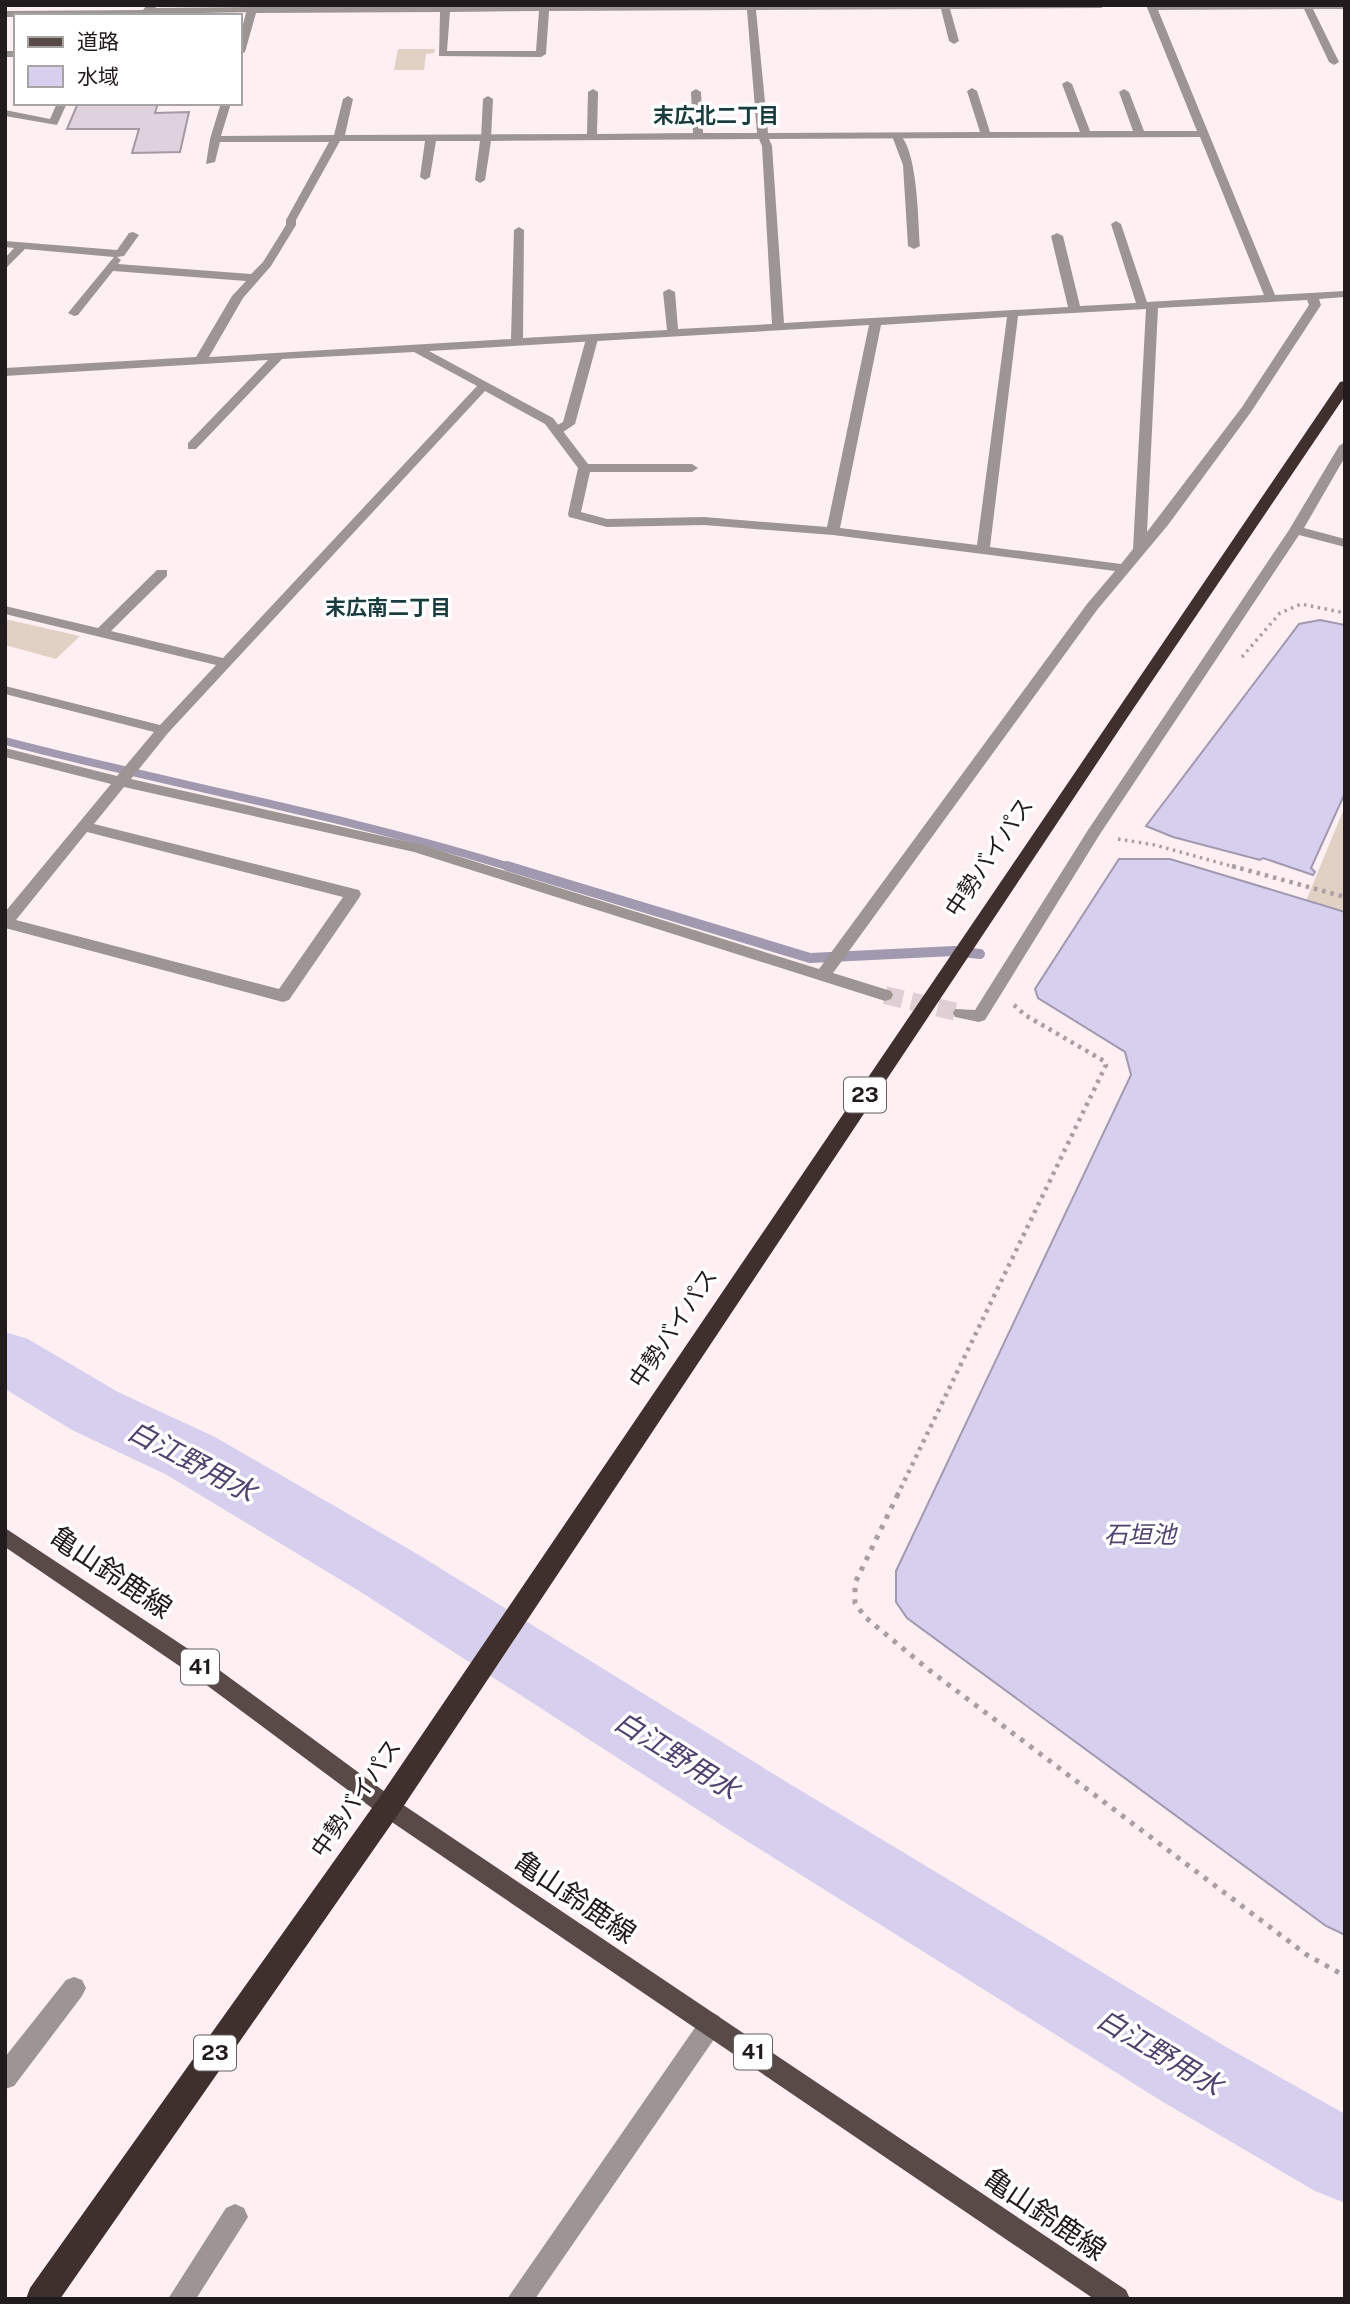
<svg xmlns="http://www.w3.org/2000/svg" width="1350" height="2304" font-family="'Public Sans','Noto Sans JP',sans-serif">
<style>
.green{fill:#e1d1c4}
.water{fill:#d7cfee;stroke:#a199af;stroke-width:2}
.lines{fill:none;stroke-linecap:round;stroke-linejoin:round}
.stream-far1{stroke:#a199af;stroke-width:8}
.stream{stroke:#a199af;stroke-width:10}
.river{fill:#d7cfee;fill-rule:evenodd}
.building{fill:#dfd2de;stroke:#a498a3;stroke-width:2}
.street-tunnel{stroke:#ddcfd3;stroke-width:18;stroke-dasharray:18 9;stroke-linecap:butt}
.path-far2{stroke:#aa9ea2;stroke-width:3.5;stroke-dasharray:2.5 4.5;stroke-linecap:butt}
.path-far1{stroke:#aa9ea2;stroke-width:4.5;stroke-dasharray:3.5 5;stroke-linecap:butt}
.path{stroke:#aa9ea2;stroke-width:5;stroke-dasharray:4.5 7;stroke-linecap:butt}
.lane{fill:#9d9594;fill-rule:evenodd}
.street{fill:#9d9594;fill-rule:evenodd}
.primary{fill:#574a47;fill-rule:evenodd}
.highway{fill:#3f302e;fill-rule:evenodd}
.labels{text-anchor:middle;stroke-width:7;stroke-linejoin:round;paint-order:stroke}
.far-neighbourhood-label{font-size:21px;font-weight:bold;fill:#193c3f;stroke:#fff}
.shield{fill:#fff;stroke:#645f61;stroke-width:2}
.shield-label{font-size:21px;font-weight:bold;fill:#221b1d}
.street-label{font-size:23px;fill:#221b1d;stroke:#fff}
.water-label{font-size:24px;font-style:italic;fill:#4f426e;stroke:#fff}
.near-water-label{font-size:28px;font-style:italic;fill:#4f426e;stroke:#fff}
.near-street-label{font-size:28px;fill:#221b1d;stroke:#fff}
</style>
<rect width="100%" height="100%" fill="#feeff3"/>
<g class="green">
<path d="M398 49H435L434 53 426 54 424 70H394Z"/>
<path d="M5 619 80 636 56 659 5 645Z"/>
<path d="M1345 806V911L1306 901Z"/>
</g>
<g class="water">
<path d="M1320 620 1345 625V793L1311 868 1315 872 1313 875 1263 858 1260 860 1173 837 1146 826 1299 624Z"/>
<path d="M1119 859H1170L1345 912V1935L1326 1926 907 1618 896 1602V1571L1131 1075 1125 1052 1038 998 1035 989Z"/>
</g>
<g class="lines">
<path class="stream-far1" d="M5 741C174 785 346 816 513 868"/>
<path class="stream" d="M507 866 810 958 954 951 980 954"/>
<path class="river" d="M5 1332 28 1339 118 1392 215 1437 414 1552 780 1778 1221 2044 1345 2114V2203L1315 2191 1163 2102 726 1828 364 1594 167 1475 72 1430 5 1389Z"/>
</g>
<path class="building" d="M78 103H158L155 113 189 112 180 152 132 153 139 129H67Z"/>
<g class="lines">
<path class="street-tunnel" d="M885 995 961 1013"/>
<g class="path-far2">
<path d="M1242 657 1280 613 1301 604 1345 613"/>
<path d="M1118 839 1155 845 1238 868"/>
</g>
<g class="path-far1">
<path d="M1232 866 1345 897"/>
<path d="M897 1496 1106 1065 1104 1061 1025 1015 1014 1005"/>
</g>
<path class="path" d="M898 1494 855 1583V1603L865 1617 929 1670 1307 1955 1345 1976"/>
<g class="lane">
<path d="M251 7 254 8V12L150 14 145 11 150 8Z"/>
<path d="M488 96 493 99 491 138 486 141 481 138 483 99Z"/>
<path d="M897 133C918 144 918 222 920 246L914 249 908 246 903 165 892 136Z"/>
<path d="M592 335 598 339 575 424 560 434H552V428L563 422 586 339Z"/>
</g>
<g class="street">
<path d="M147 5H157L153 13 144 16 5 17V11L143 10Z"/>
<path d="M248 5H1106L1101 8 950 9 959 41 954 44 949 41 941 9 756 10 768 133 980 132 967 91 972 88 977 91 990 132H1080L1062 84 1067 81 1072 84 1090 131H1133L1119 92 1124 89 1129 92 1144 131H1197L1146 5H1345V9H1313L1339 62 1334 65 1329 62 1304 9 1158 10 1275 295 1345 291V297L1319 299 1321 305 1251 412 1168 525 1097 610 833 973 891 991 893 995 891 999 885 1001 414 852 124 787 94 824 359 890 361 894 359 898 289 1000 283 1002 5 928V912L111 784 5 757V748L117 776 154 732 5 694V686L160 725 216 665 5 614V606L98 628 157 570H167V576L111 631 223 658 477 386 414 352 282 359 196 449H188V443L268 360 5 376V368L196 357 232 296 246 281 113 271 78 315 74 316 68 313 114 257 25 249 5 269V258L14 248 5 247V241L117 250 129 233 133 232 139 235 124 256 117 257 121 260 118 264 251 274 263 262 286 225V220L329 142H220L215 162 206 164 210 139 221 103H231L221 136 334 135 343 99 348 96 353 99 345 135 587 134 588 92 593 89 598 92 597 134 693 133 691 92 696 89 701 92 703 133H757L747 10 549 11 546 54 541 57 439 56 440 12 256 13 245 52 240 55V36ZM539 11 536 51H447L450 12ZM1200 137 1264 295 1147 302 1121 224 1116 221 1111 224 1136 303 1080 306 1063 236 1057 233 1051 236 1068 307 784 323 772 146 769 139ZM759 139 762 146 772 324 678 329 675 292 669 289 663 292 667 330 523 338 524 230 519 227 514 230 511 339 209 357 243 298 271 266 296 225V220L340 141H425L420 177 425 180 430 177 436 141H480L475 180 480 183 485 180 491 141ZM1307 300 1309 305 1242 407 1147 532 1158 308ZM1146 309 1133 549 1121 564 990 547 1018 316ZM1007 317 977 545 840 528 881 325ZM869 325 827 527 704 517 607 519 581 512 590 472H692L698 468 692 464H588L553 418 429 351ZM485 391 545 424 578 468 568 514 569 517 607 527 704 525 833 535 1115 571 1087 604 819 969 422 845 131 779 168 733ZM87 832 343 897 279 989 16 920Z"/>
<rect x="5" y="51" width="11" height="6"/>
<path d="M57 103H67L57 125 5 116V110L50 119Z"/>
<path d="M1345 442V457L1304 528 1345 539V547L1299 535 1100 834 985 1020 979 1022 955 1017 953 1013 955 1009 975 1010 1088 830 1289 530 1339 446Z"/>
<path d="M74 1977 82 1980 86 1988 82 1996 14 2086 5 2089V2057L66 1980Z"/>
<path d="M711 2012 719 2016 723 2024 719 2032 535 2299H507L703 2016Z"/>
<path d="M235 2204 244 2208 248 2217 196 2299H168L226 2208Z"/>
</g>
<path class="primary" d="M5 1528 211 1664 396 1800 1126 2290 1130 2299H1094L380 1814 197 1678 5 1547Z"/>
<path class="highway" d="M1345 381V396L1125 721 397 1816 60 2299H26L30 2288 379 1798 1340 382Z"/>
</g>
<g class="labels">
<g class="far-neighbourhood-label">
<text x="716" y="123">末広北二丁目</text>
<text x="388" y="615">末広南二丁目</text>
</g>
<g class="shield">
<rect x="844" y="1077.5" width="42" height="35" rx="5"/>
<rect x="181" y="1649.5" width="38" height="35" rx="5"/>
<rect x="734" y="2034.5" width="38" height="35" rx="5"/>
<rect x="194" y="2035.5" width="42" height="35" rx="5"/>
</g>
<g class="shield-label">
<text x="865" y="1102">23</text>
<text x="200" y="1674">41</text>
<text x="753" y="2059">41</text>
<text x="215" y="2060">23</text>
</g>
<g class="street-label">
<text transform="translate(989 857) rotate(-56)" y="8">中勢バイパス</text>
<text transform="translate(673 1328) rotate(-56)" y="8">中勢バイパス</text>
<text transform="translate(356 1798) rotate(-55)" y="8">中勢バイパス</text>
</g>
<g class="water-label">
<text x="1140" y="1543">石垣池</text>
</g>
<g class="near-water-label">
<text transform="translate(192 1461) rotate(28)" y="10">白江野用水</text>
<text transform="translate(677 1755) rotate(32)" y="10">白江野用水</text>
<text transform="translate(1160 2052) rotate(31)" y="10">白江野用水</text>
</g>
<g class="near-street-label">
<text transform="translate(111 1572) rotate(34)" y="10">亀山鈴鹿線</text>
<text transform="translate(575 1897) rotate(34)" y="10">亀山鈴鹿線</text>
<text transform="translate(1045 2214) rotate(34)" y="10">亀山鈴鹿線</text>
</g>
</g>
<rect width="1350" height="2304" fill="none" stroke="#221b1d" stroke-width="14"/>
<rect x="14" y="14" width="228" height="91" fill="#ffffff" stroke="#a7a4a5" stroke-width="2"/>
<rect x="28" y="37" width="35" height="10" fill="#574a47" stroke="#a7a4a5" stroke-width="2"/>
<text x="77" y="49" font-size="21" fill="#221b1d">道路</text>
<rect x="28" y="66" width="35" height="21" fill="#d7cfee" stroke="#a7a4a5" stroke-width="2"/>
<text x="77" y="84" font-size="21" fill="#221b1d">水域</text>
</svg>
